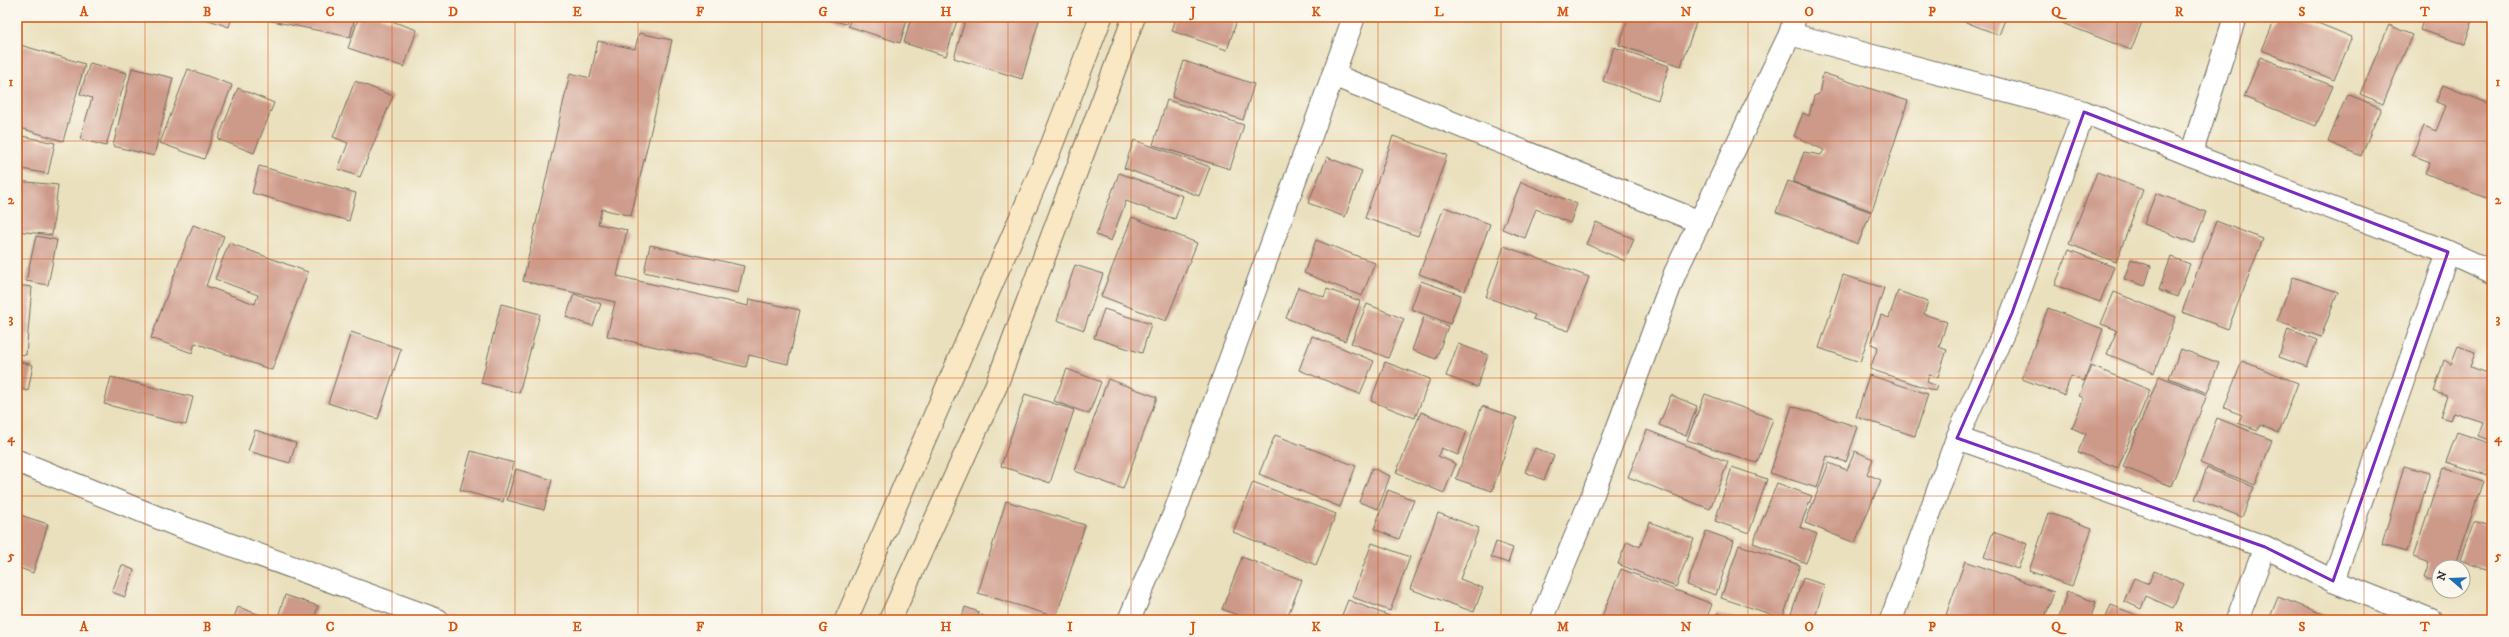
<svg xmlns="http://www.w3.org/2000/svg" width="2509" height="637" font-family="'IM FELL DW Pica',serif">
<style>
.building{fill:#cd9989}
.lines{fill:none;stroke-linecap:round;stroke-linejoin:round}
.street-casing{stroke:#6e6a5e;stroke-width:24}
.secondary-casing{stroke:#6e6a5e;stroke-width:24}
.street{stroke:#fff;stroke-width:22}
.secondary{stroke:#fae7c3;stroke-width:22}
.marked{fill:none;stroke:#7b2cbf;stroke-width:3;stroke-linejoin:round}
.grid{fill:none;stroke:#d5540f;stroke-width:1;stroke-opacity:0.55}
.neatline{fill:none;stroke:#d5540f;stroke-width:1.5}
.grid-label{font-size:13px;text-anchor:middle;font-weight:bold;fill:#d5540f}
</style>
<rect width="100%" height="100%" fill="#fbf7ec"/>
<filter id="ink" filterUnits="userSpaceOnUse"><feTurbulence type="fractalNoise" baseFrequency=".025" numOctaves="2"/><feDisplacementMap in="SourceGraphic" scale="8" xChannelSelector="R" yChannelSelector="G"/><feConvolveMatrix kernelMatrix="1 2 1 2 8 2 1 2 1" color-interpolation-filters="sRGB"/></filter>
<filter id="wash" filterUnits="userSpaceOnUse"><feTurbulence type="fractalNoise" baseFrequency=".012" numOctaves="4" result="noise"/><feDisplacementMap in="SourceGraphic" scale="16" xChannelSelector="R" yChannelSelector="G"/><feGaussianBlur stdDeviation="0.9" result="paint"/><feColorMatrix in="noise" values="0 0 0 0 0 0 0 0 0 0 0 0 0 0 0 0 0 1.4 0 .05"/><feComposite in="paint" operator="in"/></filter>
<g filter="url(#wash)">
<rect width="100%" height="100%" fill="#eae0bd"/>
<g id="blocks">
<g class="building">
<path d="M200 17H232L229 27Z"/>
<path d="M267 17H355L350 37 267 20Z"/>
<path d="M359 17H380L417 30 404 67 348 48Z"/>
<path d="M820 17H848L846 24Z"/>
<path d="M851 17H908L900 43 848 26Z"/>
<path d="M911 17H958L946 56 904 43Z"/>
<path d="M966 17H1040L1022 79 954 58Z"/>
<path d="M1176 17H1238L1227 50 1172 31Z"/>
<path d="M1629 17H1698L1681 66 1619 45Z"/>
<path d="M1953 17H2006L1999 35Z"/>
<path d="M2064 17H2144L2131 50 2062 23Z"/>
<path d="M2276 17H2303L2352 37 2334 80 2262 50Z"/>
<path d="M2424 17H2474L2465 44 2420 30Z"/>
<path d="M2481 17H2492V22L2481 18Z"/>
<path d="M2389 25 2412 35 2383 104 2360 94Z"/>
<path d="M639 33 672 40 631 216 602 209 598 224 627 230 617 276 748 306 749 299 800 310 788 364 749 355 746 367 607 336 615 302 523 281 570 73 590 78 598 41 635 49Z"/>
<path d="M17 44 85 64 63 141 17 127Z"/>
<path d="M1614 47 1669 66 1658 100 1603 81Z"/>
<path d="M2260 57 2333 86 2316 126 2244 97Z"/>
<path d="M1184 61 1254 84 1243 120 1172 97Z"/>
<path d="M90 63 127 73 106 146 80 139 92 98 80 94Z"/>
<path d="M132 68 173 78 154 156 113 146Z"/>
<path d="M188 69 232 85 204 159 160 143Z"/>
<path d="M1823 73 1908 101 1872 211 1793 182 1804 152 1821 155 1824 150 1794 136 1803 113 1809 116 1814 96 1819 94Z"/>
<path d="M355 81 393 96 360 177 338 169 348 143 333 137Z"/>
<path d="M2443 85 2492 105V189L2488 199 2425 173 2430 162 2412 155 2424 126 2436 131 2446 106 2436 102Z"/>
<path d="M238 88 274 103 254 153 218 139Z"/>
<path d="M2347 94 2381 108 2361 156 2328 142Z"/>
<path d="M1167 100 1244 125 1230 169 1153 145Z"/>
<path d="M17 135 55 143 48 174 17 168Z"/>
<path d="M1393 136 1447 155 1418 236 1365 218Z"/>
<path d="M1134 140 1210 167 1199 196 1124 168Z"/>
<path d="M1327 157 1362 171 1345 217 1308 203Z"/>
<path d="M259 166 356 193 349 221 252 193Z"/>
<path d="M2097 172 2143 190 2116 262 2069 244Z"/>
<path d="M1119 173 1183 196 1175 219 1126 201 1111 241 1096 235Z"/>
<path d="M17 181 58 185 52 235 17 231Z"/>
<path d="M1788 181 1871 212 1858 244 1776 212Z"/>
<path d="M1521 182 1577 204 1570 223 1536 209 1525 238 1502 229Z"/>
<path d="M2156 193 2206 212 2194 243 2144 224Z"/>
<path d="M1444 207 1490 224 1465 291 1419 274Z"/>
<path d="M1132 217 1197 243 1166 321 1101 296Z"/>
<path d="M2216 221 2263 239 2228 329 2182 312Z"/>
<path d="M1596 222 1634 239 1625 261 1586 244Z"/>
<path d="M193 225 224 236 206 286 255 304 258 295 215 279 229 243 308 272 272 370 195 343 192 353 151 338Z"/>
<path d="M36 236 57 240 48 285 26 281Z"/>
<path d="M17 240H20L18 257H17Z"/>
<path d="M1316 240 1375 263 1362 296 1304 273Z"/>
<path d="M650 245 744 266 738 293 644 272Z"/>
<path d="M1504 246 1589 277 1569 331 1533 319 1535 315 1486 297Z"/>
<path d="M2069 250 2114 267 2100 302 2055 285Z"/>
<path d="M2171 257 2190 264 2177 297 2159 290Z"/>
<path d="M2131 259 2151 266 2145 286 2124 279Z"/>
<path d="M1075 265 1103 274 1084 330 1057 320Z"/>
<path d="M1843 275 1884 288 1860 362 1819 348Z"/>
<path d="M2293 277 2338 292 2321 337 2277 321Z"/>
<path d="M1421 281 1461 295 1450 324 1411 309Z"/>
<path d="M17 285 32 287 26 355 17 354Z"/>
<path d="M1298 287 1324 297 1327 289 1360 301 1345 341 1286 318Z"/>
<path d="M1898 291 1928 301 1924 314 1947 322 1939 347 1947 350 1938 377 1929 375 1927 382 1937 386 1935 391 1870 369 1878 347 1871 344 1881 315 1889 318Z"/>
<path d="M2114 292 2176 317 2154 373 2107 354 2117 330 2101 324Z"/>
<path d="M574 294 601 304 593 326 566 317Z"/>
<path d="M501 304 540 314 519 393 481 383Z"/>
<path d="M1367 304 1404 319 1388 358 1351 343Z"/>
<path d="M2048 308 2103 329 2084 381 2071 376 2064 395 2022 379Z"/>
<path d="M1104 309 1151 324 1142 353 1094 338Z"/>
<path d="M1424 317 1448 326 1436 359 1412 350Z"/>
<path d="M2288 329 2317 340 2307 367 2279 357Z"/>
<path d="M351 332 401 349 378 419 328 403Z"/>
<path d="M1312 336 1374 361 1360 394 1299 370Z"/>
<path d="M1458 344 1488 355 1477 387 1446 376Z"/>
<path d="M2458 346 2475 352 2470 367 2492 375V441L2478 436 2483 422 2453 412 2450 420 2441 417 2448 396 2434 392 2444 360 2451 364Z"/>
<path d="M2181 349 2219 363 2207 393 2169 378Z"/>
<path d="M17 361 33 365 28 391 17 388Z"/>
<path d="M2242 361 2298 383 2279 433 2260 425 2258 430 2238 423 2242 415 2224 408Z"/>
<path d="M1385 362 1430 379 1415 418 1371 401Z"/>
<path d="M2091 366 2150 390 2118 468 2078 452 2086 434 2072 428 2084 398 2079 396Z"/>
<path d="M1067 369 1101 382 1089 414 1054 401Z"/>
<path d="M1869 375 1928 394 1915 436 1856 417Z"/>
<path d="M2159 376 2207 395 2171 486 2123 467Z"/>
<path d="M111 377 193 397 186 425 104 404Z"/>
<path d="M1108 379 1157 397 1123 489 1075 471Z"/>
<path d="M1025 394 1074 410 1050 483 1001 466Z"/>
<path d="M1705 394 1773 419 1757 463 1687 440Z"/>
<path d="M1671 395 1697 406 1686 436 1659 425Z"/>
<path d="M1482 406 1517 418 1492 491 1456 479Z"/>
<path d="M1792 406 1858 427 1846 462 1827 456 1817 488 1770 473Z"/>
<path d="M1421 412 1467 431 1458 455 1441 448 1438 456 1456 464 1444 493 1396 473Z"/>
<path d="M2217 418 2272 440 2255 485 2200 463Z"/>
<path d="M255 430 296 443 290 463 248 451Z"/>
<path d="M1647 430 1728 462 1710 509 1628 477Z"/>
<path d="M2457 432 2492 444 2490 476 2446 462Z"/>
<path d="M1275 435 1356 466 1340 507 1259 474Z"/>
<path d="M1535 448 1554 456 1544 480 1525 472Z"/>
<path d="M471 451 514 463 503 502 460 490Z"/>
<path d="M1855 451 1873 459 1867 474 1881 480 1855 543 1805 523 1829 463 1847 470Z"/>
<path d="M2404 466 2430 473 2407 552 2382 545Z"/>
<path d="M1732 467 1767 479 1749 533 1715 521Z"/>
<path d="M2443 467 2483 481 2454 567H2439V582L2424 578 2429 563 2413 557Z"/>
<path d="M1372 468 1390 476 1378 509 1359 502Z"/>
<path d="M2207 468 2254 487 2242 517 2195 499Z"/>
<path d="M516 469 552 480 544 510 507 500Z"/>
<path d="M1253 482 1336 514 1316 565 1233 532Z"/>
<path d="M1777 483 1812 496 1800 527 1817 534 1806 563 1753 543Z"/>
<path d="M1388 490 1414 500 1399 539 1374 529Z"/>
<path d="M1006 501 1085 525 1056 617 978 593Z"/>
<path d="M1438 513 1479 528 1460 579 1483 588 1474 612 1410 589Z"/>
<path d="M2049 513 2092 528 2072 586 2029 571Z"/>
<path d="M20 515 48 524 33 573 17 567V526Z"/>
<path d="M2474 521 2492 527V572L2460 560Z"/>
<path d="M1650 522 1694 539 1676 587 1618 564 1627 541 1640 547Z"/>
<path d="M1706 531 1734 541 1716 595 1687 585Z"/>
<path d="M1993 532 2027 544 2018 569 1984 557Z"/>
<path d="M1496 542 1513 548 1508 563 1491 557Z"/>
<path d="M1372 543 1410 557 1390 611 1352 597Z"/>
<path d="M1739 545 1800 565 1783 618 1721 598Z"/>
<path d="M1242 557 1302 580 1286 620H1249L1222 609Z"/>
<path d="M1965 561 2054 592 2044 620H1959L1946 615Z"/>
<path d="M122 565 134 570 125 597 112 592Z"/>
<path d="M1621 569 1712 604 1706 620H1612L1602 616Z"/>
<path d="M2154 571 2184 584 2173 608 2146 596 2141 609 2124 601 2134 578 2149 584Z"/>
<path d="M1803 578 1825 585 1814 620H1789Z"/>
<path d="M2067 592 2096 602 2090 620H2058Z"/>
<path d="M285 595 318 606 314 620H277Z"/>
<path d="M2278 597 2339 620H2269Z"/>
<path d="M1348 600 1400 620H1340Z"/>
<path d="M2111 605 2149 620H2105Z"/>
<path d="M238 607 275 620H233Z"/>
<path d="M965 607 979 612 977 620H961Z"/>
<path d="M1717 613 1737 620H1714Z"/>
<path d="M981 615 994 620H980Z"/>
</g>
</g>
</g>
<g filter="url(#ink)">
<use href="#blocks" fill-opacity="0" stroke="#6e6a5e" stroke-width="1"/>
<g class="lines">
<g class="street-casing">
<g id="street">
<path d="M1790 34 2084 112 2191 155 2448 252 2492 272"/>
<path d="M1333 75 1700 222"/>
<path d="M2191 155 2235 17"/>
<path d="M1957 438 2265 547 2333 581 2431 620"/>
<path d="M17 461 179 526 438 620"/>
<path d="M2333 581 2448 252"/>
<path d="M1129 620 1174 514 1354 17"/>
<path d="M1541 620 1593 494 1675 273 1790 34 1795 17"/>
<path d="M1891 620 1957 438 2012 313 2084 112"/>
<path d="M2237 620 2265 547"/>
</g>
</g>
<g class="secondary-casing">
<g id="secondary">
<path d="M846 620 1049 152 1101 17"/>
<path d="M890 620 996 386 1134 17"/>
</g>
</g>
<use href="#street" class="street"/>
<use href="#secondary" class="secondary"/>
</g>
</g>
<path class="marked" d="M2084 112 2448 252 2333 581 2265 547 1957 438 2012 313Z"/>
<path class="grid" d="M145 17V620M268 17V620M392 17V620M515 17V620M638 17V620M762 17V620M885 17V620M1008 17V620M1131 17V620M1254 17V620M1378 17V620M1501 17V620M1624 17V620M1748 17V620M1871 17V620M1994 17V620M2117 17V620M2240 17V620M2364 17V620M17 141H2492M17 259H2492M17 378H2492M17 496H2492"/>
<rect width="2509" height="637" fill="none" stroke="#fbf7ec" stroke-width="44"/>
<g transform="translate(2451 579) rotate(289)"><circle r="19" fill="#fbf7ec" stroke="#a8a59f"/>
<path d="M0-3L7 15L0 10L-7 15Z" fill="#1f6fb2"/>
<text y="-6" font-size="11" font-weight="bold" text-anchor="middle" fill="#2b2b2b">N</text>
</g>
<rect x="22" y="22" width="2465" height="593" class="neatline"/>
<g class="grid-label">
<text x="84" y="16">A</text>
<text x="207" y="16">B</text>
<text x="330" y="16">C</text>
<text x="453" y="16">D</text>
<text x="577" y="16">E</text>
<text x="700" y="16">F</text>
<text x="823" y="16">G</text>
<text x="946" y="16">H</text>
<text x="1070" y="16">I</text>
<text x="1193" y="16">J</text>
<text x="1316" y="16">K</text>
<text x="1439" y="16">L</text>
<text x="1563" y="16">M</text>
<text x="1686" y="16">N</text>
<text x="1809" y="16">O</text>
<text x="1932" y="16">P</text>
<text x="2056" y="16">Q</text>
<text x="2179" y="16">R</text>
<text x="2302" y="16">S</text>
<text x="2425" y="16">T</text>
<text x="11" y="86">1</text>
<text x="2498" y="86">1</text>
<text x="11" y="204">2</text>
<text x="2498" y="204">2</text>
<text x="11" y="323">3</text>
<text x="2498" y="323">3</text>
<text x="11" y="442">4</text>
<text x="2498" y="442">4</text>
<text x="11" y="560">5</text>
<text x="2498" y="560">5</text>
<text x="84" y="631">A</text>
<text x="207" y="631">B</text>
<text x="330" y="631">C</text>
<text x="453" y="631">D</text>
<text x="577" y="631">E</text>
<text x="700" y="631">F</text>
<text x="823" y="631">G</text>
<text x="946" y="631">H</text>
<text x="1070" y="631">I</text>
<text x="1193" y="631">J</text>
<text x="1316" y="631">K</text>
<text x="1439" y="631">L</text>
<text x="1563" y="631">M</text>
<text x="1686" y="631">N</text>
<text x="1809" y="631">O</text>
<text x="1932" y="631">P</text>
<text x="2056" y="631">Q</text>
<text x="2179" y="631">R</text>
<text x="2302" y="631">S</text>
<text x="2425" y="631">T</text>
</g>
</svg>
